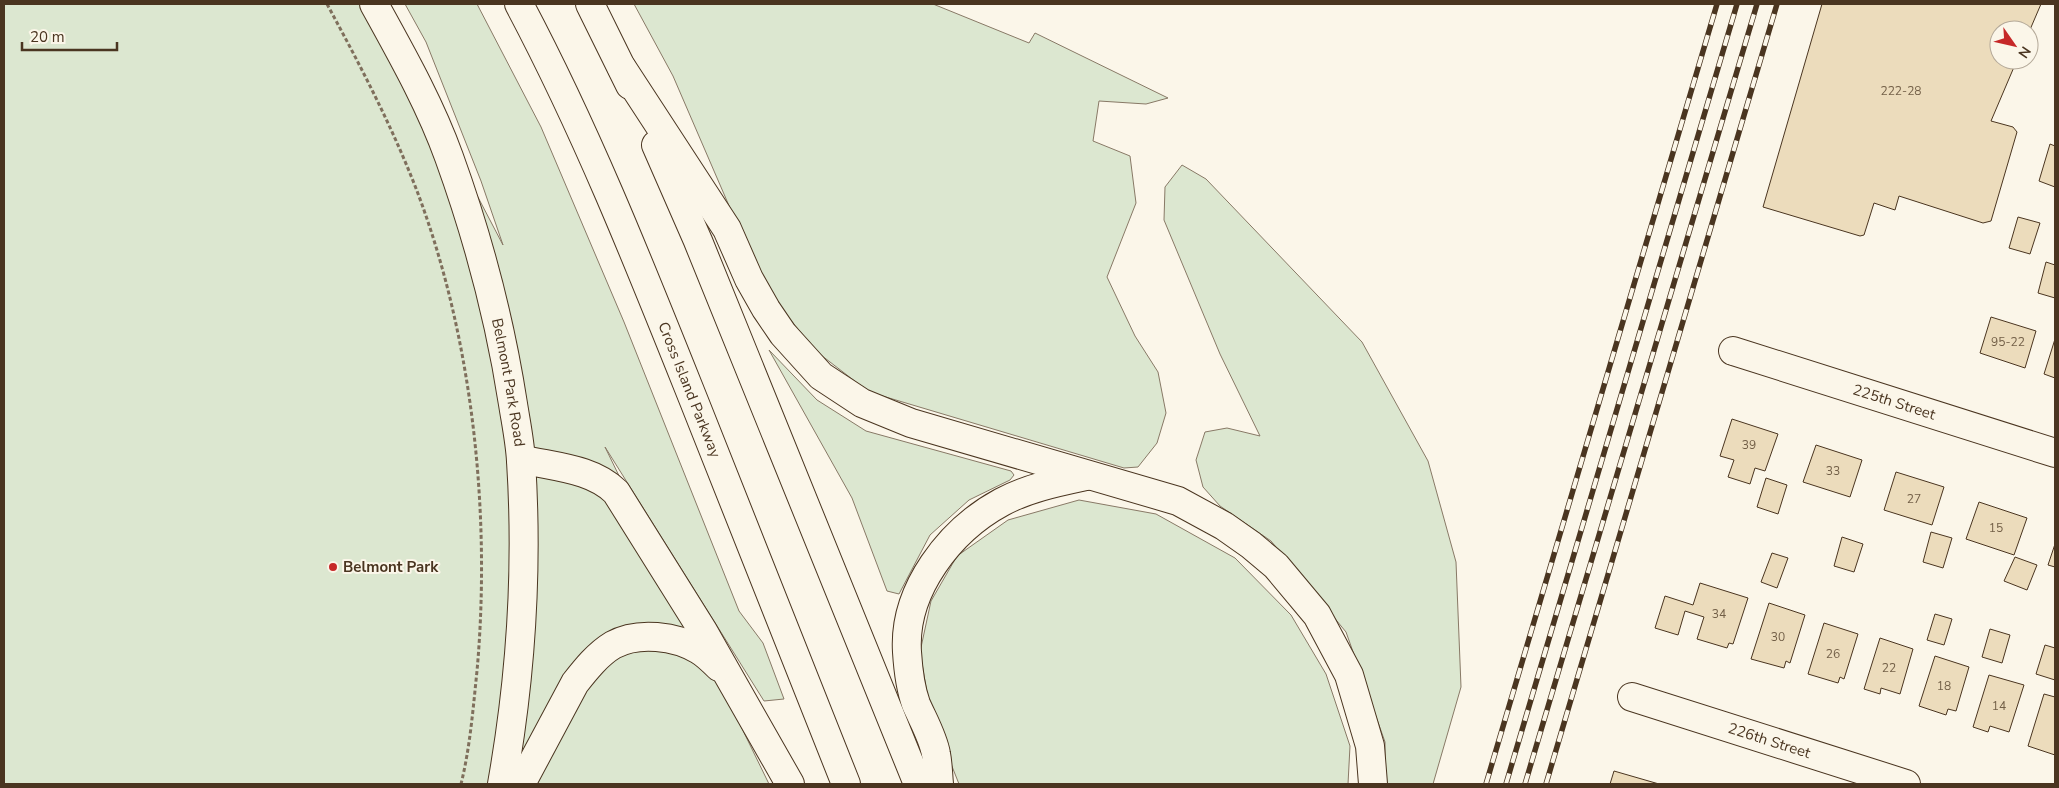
<svg xmlns="http://www.w3.org/2000/svg" width="2059" height="788" font-family="'Nunito Sans',sans-serif">
<style>
.green{fill:#dce7d0;stroke:#887966}
.building{fill:#ecdcbc;stroke:#4a3520}
.lines{fill:none;stroke-linecap:round;stroke-linejoin:round}
.minor-casing{stroke:#4a3520;stroke-width:30}
.motorway-casing{stroke:#4a3520;stroke-width:30}
.path{stroke:#7f6f5c;stroke-width:3;stroke-dasharray:4 2.5;stroke-linecap:butt}
.minor{stroke:#fbf6e9;stroke-width:28}
.motorway{stroke:#fbf6e9;stroke-width:28}
.rail-casing{stroke:#4a3520;stroke-width:5.5}
.rail{stroke:#fbf6e9;stroke-width:4;stroke-dasharray:11;stroke-linecap:butt}
.poi-dot{fill:#c62828;stroke:#fbf6e9;stroke-width:2}
.labels{text-anchor:middle;stroke-width:4;stroke-linejoin:round;paint-order:stroke}
.number-label{font-size:12px;fill:#725f47}
.street-label{font-size:15px;fill:#4a3520;stroke:#fbf6e9}
.poi-label{font-size:15px;font-weight:bold;fill:#4a3520;stroke:#fbf6e9;text-anchor:start}
</style>
<rect width="100%" height="100%" fill="#fbf6e9"/>
<g class="green">
<path d="M4 4H377L503 245 481 181 426 42 405 4H477L541 127 624 322 739 611 763 643 784 699 764 701 605 447 769 784H4Z"/>
<path d="M634 4H933L1029 43 1035 33 1168 98 1146 104 1099 101 1093 141 1130 156 1136 203 1107 277 1135 336 1158 372 1166 413 1157 443 1138 467 1124 468 869 392 817 352 765 289 673 76Z"/>
<path d="M1182 165 1206 179 1362 342 1428 461 1456 562 1461 687 1433 784H1385V742L1346 632 1271 541 1220 506 1203 487 1196 460 1205 432 1227 428 1260 436 1220 354 1164 220 1165 187Z"/>
<path d="M769 350 817 400 866 431 1011 471 1014 475 1010 480 969 500 930 535 899 594 887 591 852 498Z"/>
<path d="M1079 500 1156 514 1235 558 1291 615 1326 674 1350 746 1348 784H959L930 711 920 652 931 601 957 556 1008 520Z"/>
</g>
<g class="building">
<path d="M1822 4H2041L2029 32V30H1999V60H2017L1991 121 2013 127 2017 132 1991 221 1983 223 1899 196 1895 210 1874 203 1864 235 1860 236 1763 207Z"/>
<path d="M2050 144 2055 146V187L2039 181Z"/>
<path d="M2018 217 2040 223 2030 254 2009 248Z"/>
<path d="M2046 262 2055 265V298L2038 293Z"/>
<path d="M1991 317 2036 331 2025 368 1980 353Z"/>
<path d="M2055 339V378L2044 374Z"/>
<path d="M1732 419 1778 434 1765 471 1755 468 1750 484 1728 477 1734 460 1720 456Z"/>
<path d="M1816 445 1862 460 1850 497 1803 482Z"/>
<path d="M1896 472 1944 487 1932 525 1884 510Z"/>
<path d="M1766 478 1787 485 1778 514 1757 507Z"/>
<path d="M1979 502 2027 518 2014 555 1966 539Z"/>
<path d="M1931 532 1952 538 1943 568 1923 562Z"/>
<path d="M1842 537 1863 544 1854 572 1834 566Z"/>
<path d="M2055 544V567L2048 565Z"/>
<path d="M1772 553 1788 558 1777 588 1761 582Z"/>
<path d="M2015 557 2037 565 2027 590 2004 581Z"/>
<path d="M1700 583 1748 598 1733 644 1729 643 1727 648 1697 639 1704 617 1685 611 1678 635 1655 628 1665 596 1693 605Z"/>
<path d="M1769 603 1805 615 1790 663 1786 661 1784 668 1751 659Z"/>
<path d="M1935 614 1952 619 1944 645 1927 640Z"/>
<path d="M1824 623 1858 634 1844 679 1840 677 1838 683 1808 674Z"/>
<path d="M1990 629 2010 635 2002 663 1982 657Z"/>
<path d="M1880 638 1913 649 1900 694 1881 688 1880 694 1864 689Z"/>
<path d="M2045 645 2055 648V680L2036 674Z"/>
<path d="M1935 656 1969 667 1956 711 1948 709 1946 715 1919 706Z"/>
<path d="M1989 675 2024 685 2009 732 1990 726 1988 732 1973 727Z"/>
<path d="M2044 694 2055 697V755L2028 746Z"/>
<path d="M1614 771 1659 784H1610Z"/>
</g>
<g class="lines">
<g class="minor-casing">
<g id="minor">
<path id="s1" d="M374 4C401 53 430 104 449 157 478 237 500 320 513 404 516 423 520 442 521 461 528 569 521 677 502 784"/>
<path id="s2" d="M1733 351 2055 453"/>
<path id="s3" d="M1632 697 1906 784"/>
</g>
</g>
<g class="motorway-casing">
<g id="motorway">
<path id="s4" d="M519 4C587 132 640 266 694 401 745 528 795 656 846 784"/>
<path d="M590 4 630 85"/>
<path d="M622 68 727 229 749 279 766 309 783 334 821 376 862 403 911 423 1178 501 1224 526 1251 545 1276 566 1317 615 1349 675 1370 746 1373 784"/>
<path d="M656 145 698 241 918 784"/>
<path d="M521 459C553 467 592 468 616 492L703 631 790 784"/>
<path d="M521 784 575 683C586 669 598 654 613 645 638 631 676 636 699 650 706 654 713 661 719 667"/>
<path d="M939 784C938 774 938 764 936 754 933 737 923 720 916 704 911 690 908 668 907 652 903 590 950 530 1002 502 1028 488 1058 482 1086 476"/>
</g>
</g>
<path class="path" d="M327 4C360 65 392 126 417 191 473 339 491 514 477 671 473 709 470 748 461 784"/>
<use href="#minor" class="minor"/>
<use href="#motorway" class="motorway"/>
<g class="rail-casing">
<g id="rail">
<path d="M1486 784 1717 4"/>
<path d="M1506 784 1737 4"/>
<path d="M1525 784 1757 4"/>
<path d="M1546 784 1777 4"/>
</g>
</g>
<use href="#rail" class="rail"/>
</g>
<circle class="poi-dot" cx="333" cy="567" r="5"/>
<g class="labels">
<g class="number-label">
<text x="1901" y="95">222-28</text>
<text x="2008" y="346">95-22</text>
<text x="1749" y="449">39</text>
<text x="1833" y="475">33</text>
<text x="1914" y="503">27</text>
<text x="1996" y="532">15</text>
<text x="1719" y="618">34</text>
<text x="1778" y="641">30</text>
<text x="1833" y="658">26</text>
<text x="1889" y="672">22</text>
<text x="1944" y="690">18</text>
<text x="1999" y="710">14</text>
</g>
<g class="street-label">
<text dy="5" stroke="none"><textPath href="#s1" startOffset="404">Belmont Park Road</textPath></text>
<text dy="5" stroke="none"><textPath href="#s4" startOffset="422">Cross Island Parkway</textPath></text>
<text dy="5" stroke="none"><textPath href="#s2" startOffset="169">225th Street</textPath></text>
<text dy="5" stroke="none"><textPath href="#s3" startOffset="144">226th Street</textPath></text>
</g>
<g class="poi-label">
<text x="343" y="572">Belmont Park</text>
</g>
</g>
<rect width="2059" height="788" fill="none" stroke="#4a3520" stroke-width="10"/>
<g transform="translate(2014 45) rotate(124)"><circle r="24" fill="#fbf6e9" stroke="#b4a999"/>
<path d="M0-4L9 19L0 12L-9 19Z" fill="#c62828"/>
<text y="-8" font-size="14" font-weight="bold" text-anchor="middle" fill="#4a3520">N</text>
</g>
<path d="M22 42v8h95v-8" fill="none" stroke="#4a3520" stroke-width="2.5"/>
<text x="30" y="42" font-size="15" fill="#4a3520" stroke="#fbf6e9" stroke-width="4" paint-order="stroke">20 m</text>
</svg>
